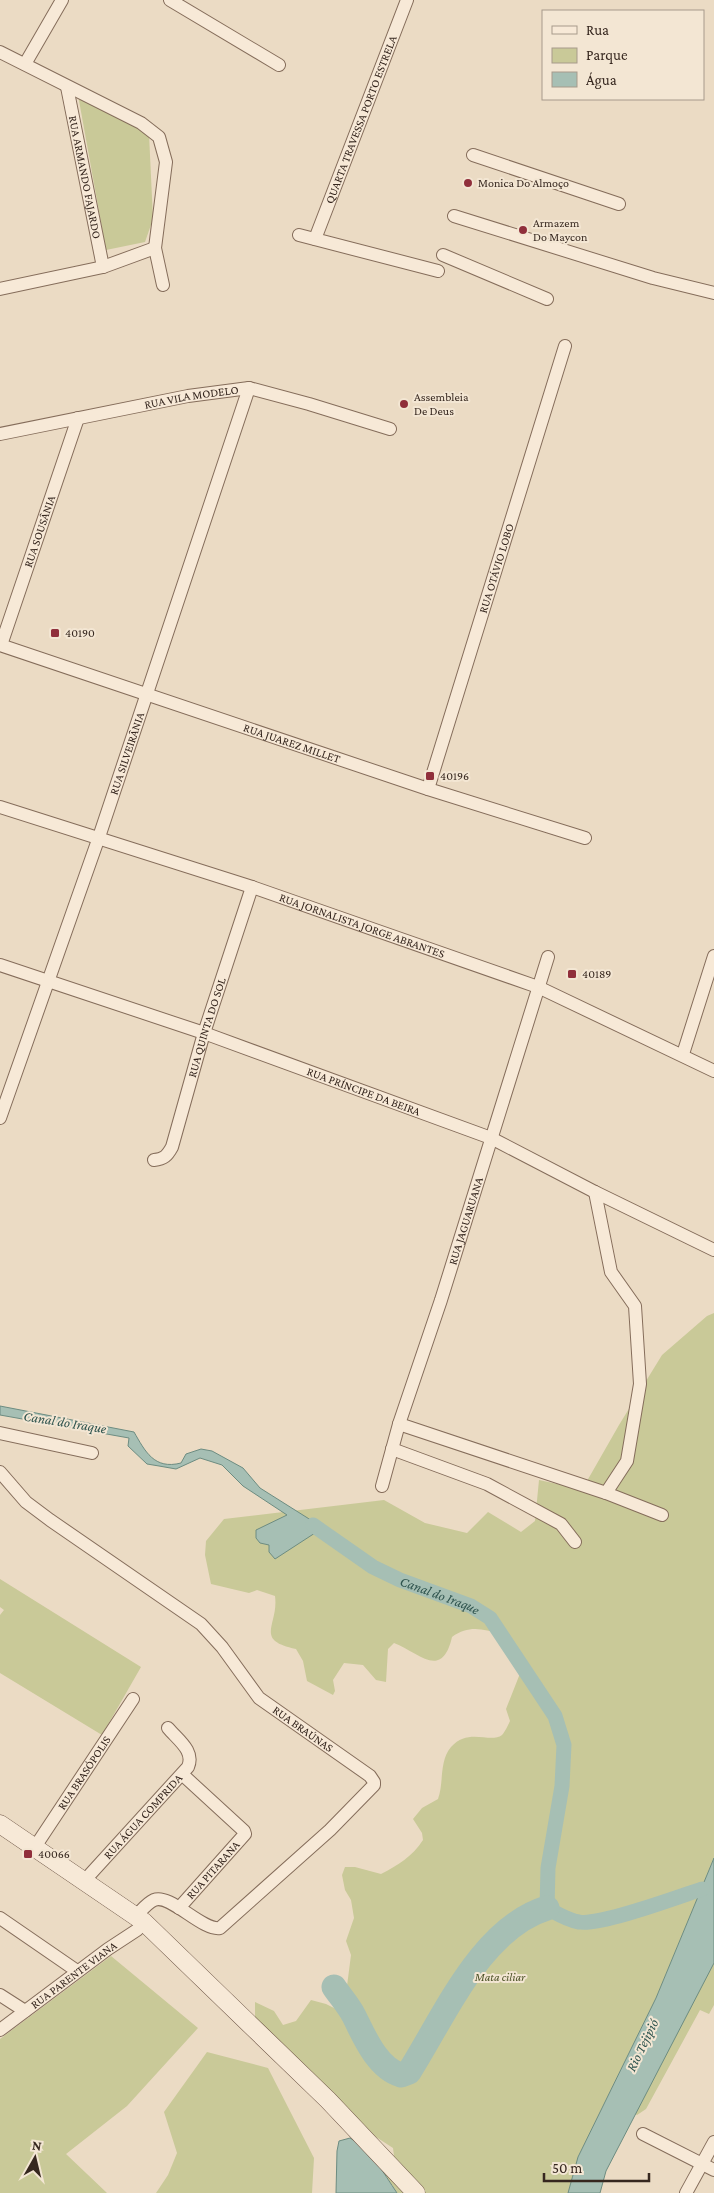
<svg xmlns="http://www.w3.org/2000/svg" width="714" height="2193" font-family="'Crimson Pro',serif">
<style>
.green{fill:#c9c998}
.water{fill:#a6bfb4;stroke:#6d8c81}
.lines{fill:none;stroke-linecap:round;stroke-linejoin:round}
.canal{stroke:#a6bfb4;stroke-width:15}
.river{stroke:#a6bfb4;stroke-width:25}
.minor-casing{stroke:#856d5b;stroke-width:14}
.secondary-casing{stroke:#674e3f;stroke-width:19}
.minor{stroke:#f7e9d7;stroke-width:12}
.secondary{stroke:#f7e9d7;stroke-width:18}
.poi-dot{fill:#902f3b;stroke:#f3e6d3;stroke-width:2}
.labels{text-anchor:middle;stroke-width:4;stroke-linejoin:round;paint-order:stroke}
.street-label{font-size:12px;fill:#36271f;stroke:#f3e6d3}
.poi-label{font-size:12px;fill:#36271f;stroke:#f3e6d3;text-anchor:start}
.park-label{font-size:12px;font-style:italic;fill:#4b5126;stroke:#f3e6d3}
.water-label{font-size:14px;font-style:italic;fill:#2f544e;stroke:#f3e6d3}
</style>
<rect width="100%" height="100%" fill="#ebdbc4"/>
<g class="green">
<path d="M78 95 149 134 153 219 145 242 106 250Z"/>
<path d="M714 1313V1858L656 1998 578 2157 568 2193H397L381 2168 394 2156 393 2148 373 2135 255 2020V2002L274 2011 283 2025 296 2021 311 2000 326 2004 336 2009 347 2007 352 2001 347 1986 351 1955 346 1941 354 1918 351 1900 345 1890 342 1875 345 1867H355L381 1874C398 1865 412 1857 423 1840L422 1833 413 1819 422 1808 438 1799C444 1783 439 1761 451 1747 469 1727 490 1744 502 1735 505 1732 508 1725 510 1721L506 1709 521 1671 520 1663 501 1634C482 1629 469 1625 452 1637 442 1681 418 1652 394 1643L388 1649 386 1682 376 1680 363 1665 344 1663 333 1680 335 1691 333 1695 307 1681 303 1661 296 1649C253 1640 279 1625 275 1596L257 1590 249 1593 211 1584 205 1555 206 1541 224 1519 384 1500 425 1523 467 1533 488 1512 521 1532 535 1521 539 1480 576 1488 587 1481 619 1425 662 1355 707 1316Z"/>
<path d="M0 1579 141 1667 102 1735 0 1673V1615L4 1610 0 1607Z"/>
<path d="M714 1948V2005L709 2014 700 2010 646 2109 637 2115 632 2112Z"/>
<path d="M111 1956 198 2028 127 2106 66 2154 107 2193H0V2039Z"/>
<path d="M207 2052 268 2068 314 2158 312 2193H156L168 2175 177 2153 164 2112Z"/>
</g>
<g class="water">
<path d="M0 1406 134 1432C145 1451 154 1470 181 1463L186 1454 201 1449 212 1451 243 1468 260 1488 333 1534 326 1539 315 1533 275 1559 269 1552V1545L260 1543 256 1538V1530L287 1515 243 1486 222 1465 200 1458 176 1469 159 1466 147 1464 128 1446 129 1438 0 1415Z"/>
<path d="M714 1858V1963L606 2171 600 2193H568L578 2157 656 1998Z"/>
<path d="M350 2138C371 2149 384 2174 397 2193H336L337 2151 339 2141Z"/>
</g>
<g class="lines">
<path class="canal" id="s1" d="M313 1525 373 1567 400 1580 471 1606 490 1618 555 1716 564 1745 562 1786 548 1868 547 1908C558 1914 567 1920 579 1922 600 1926 678 1897 702 1889"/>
<path class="river" d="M334 1987C340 1996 349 2006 354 2016 364 2036 377 2068 401 2075L409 2072C444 2017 481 1928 547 1908"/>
<g class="minor-casing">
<g id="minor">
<path d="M170 0 279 65"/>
<path d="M0 52 141 123 159 137 166 162 155 248 163 285"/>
<path d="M25 64 62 0"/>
<path id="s2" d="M67 87 103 267"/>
<path d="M473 155 619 204"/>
<path d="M454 216 653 278 714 293"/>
<path d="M299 235 438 271"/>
<path id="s3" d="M315 239 407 0"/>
<path d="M443 255 547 299"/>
<path d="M0 289 103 267 155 248"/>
<path id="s4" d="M0 434 188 396 249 388 309 404 390 429"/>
<path id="s5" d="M0 645 428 789 585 838"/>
<path id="s6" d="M1 645 78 418"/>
<path id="s7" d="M428 789 565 346"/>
<path id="s8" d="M0 807 252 887 538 987 714 1071"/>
<path id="s9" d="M0 965 204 1033 491 1138 595 1192 714 1250"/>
<path d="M683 1054 714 956"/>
<path id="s10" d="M0 1118 99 837 249 388"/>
<path id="s11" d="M154 1160C164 1159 167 1156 172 1147L204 1033 252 887"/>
<path d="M595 1192 611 1272 635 1306 640 1384 627 1461 606 1493"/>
<path d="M399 1424 606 1493 662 1515"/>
<path d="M0 1433 92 1453"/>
<path d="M392 1449 487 1484 561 1524 575 1542"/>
<path id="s12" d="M0 1472 26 1502 50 1520 201 1624 222 1647 259 1698 370 1776 374 1782V1785L330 1830 220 1928C202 1931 170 1893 154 1900 147 1903 141 1911 136 1916"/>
<path id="s13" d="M382 1486 399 1424 441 1300 548 957"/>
<path id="s14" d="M35 1847 133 1699"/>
<path id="s15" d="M85 1880 188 1767C195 1751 178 1740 168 1728"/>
<path id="s16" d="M179 1908 245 1834 244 1831 183 1775"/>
<path d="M0 1918 77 1971"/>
<path d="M0 1995 25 2011"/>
<path id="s17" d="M0 2030 108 1949 137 1930 144 1922"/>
<path d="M643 2134 714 2170"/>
<path d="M686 2193 714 2142"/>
</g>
</g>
<g class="secondary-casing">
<path id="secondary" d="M0 1824 144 1922 328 2100 416 2193"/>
</g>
<use href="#minor" class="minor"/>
<use href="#secondary" class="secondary"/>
</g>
<g class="poi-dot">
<circle cx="468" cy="183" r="5"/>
<circle cx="523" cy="230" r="5"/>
<circle cx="404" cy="404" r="5"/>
<rect x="50" y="628" width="10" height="10" rx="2.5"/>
<rect x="425" y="771" width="10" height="10" rx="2.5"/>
<rect x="567" y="969" width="10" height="10" rx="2.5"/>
<rect x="23" y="1849" width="10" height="10" rx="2.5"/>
</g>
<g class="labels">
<g class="street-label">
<text dy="4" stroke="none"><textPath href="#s3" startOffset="128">QUARTA TRAVESSA PORTO ESTRELA</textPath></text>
<text dy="4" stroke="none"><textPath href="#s2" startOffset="92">RUA ARMANDO FAJARDO</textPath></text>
<text dy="4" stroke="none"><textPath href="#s4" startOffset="195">RUA VILA MODELO</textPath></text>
<text dy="4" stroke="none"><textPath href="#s6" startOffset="120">RUA SOUSÂNIA</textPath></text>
<text dy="4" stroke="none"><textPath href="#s7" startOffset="231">RUA OTÁVIO LOBO</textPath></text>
<text dy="4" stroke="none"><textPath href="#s5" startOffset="308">RUA JUAREZ MILLET</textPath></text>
<text dy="4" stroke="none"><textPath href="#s10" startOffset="386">RUA SILVEIRÂNIA</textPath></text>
<text dy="4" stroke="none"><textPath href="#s8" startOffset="381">RUA JORNALISTA JORGE ABRANTES</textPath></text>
<text dy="4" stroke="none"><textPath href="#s11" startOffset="148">RUA QUINTA DO SOL</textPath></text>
<text dy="4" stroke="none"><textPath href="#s9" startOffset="385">RUA PRÍNCIPE DA BEIRA</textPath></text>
<text dy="4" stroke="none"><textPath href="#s13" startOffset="278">RUA JAGUARUANA</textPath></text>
<text dy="4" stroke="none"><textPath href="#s12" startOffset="401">RUA BRAÚNAS</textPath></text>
<text dy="4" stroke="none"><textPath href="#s14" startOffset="89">RUA BRASÓPOLIS</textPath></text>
<text dy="4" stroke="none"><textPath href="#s15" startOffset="86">RUA ÁGUA COMPRIDA</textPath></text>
<text dy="4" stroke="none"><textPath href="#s16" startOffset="51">RUA PITARANA</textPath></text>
<text dy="4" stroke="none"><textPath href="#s17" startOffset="92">RUA PARENTE VIANA</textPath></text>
</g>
<g class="poi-label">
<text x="478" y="187">Monica Do Almoço</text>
<text x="533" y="227">Armazem<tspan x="533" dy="14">Do Maycon</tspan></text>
<text x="414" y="401">Assembleia<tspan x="414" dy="14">De Deus</tspan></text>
<text x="65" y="637">40190</text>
<text x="440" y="780">40196</text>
<text x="582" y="978">40189</text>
<text x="38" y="1858">40066</text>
</g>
<g class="park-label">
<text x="500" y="1981">Mata ciliar</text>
</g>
<g class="water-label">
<text transform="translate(65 1422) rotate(9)" y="5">Canal do Iraque</text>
<text dy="5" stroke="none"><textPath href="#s1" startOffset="146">Canal do Iraque</textPath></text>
<text transform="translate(642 2045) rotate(-64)" y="5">Rio Tejipió</text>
</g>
</g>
<rect x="542" y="10" width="162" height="90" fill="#f3e6d3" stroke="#a79a8b"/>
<rect x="552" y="26" width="25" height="8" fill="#f7e9d7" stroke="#a79a8b"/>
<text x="586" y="35" font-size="15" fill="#36271f">Rua</text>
<rect x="552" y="48" width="25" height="15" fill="#c9c998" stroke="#a79a8b"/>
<text x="586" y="60" font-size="15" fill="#36271f">Parque</text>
<rect x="552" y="72" width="25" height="15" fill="#a6bfb4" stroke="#a79a8b"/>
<text x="586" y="85" font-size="15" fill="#36271f">Água</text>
<g transform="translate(35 2158) rotate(8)" stroke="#f3e6d3" stroke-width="4" paint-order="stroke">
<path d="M0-4L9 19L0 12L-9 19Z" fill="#36271f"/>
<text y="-8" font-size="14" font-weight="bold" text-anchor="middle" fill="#36271f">N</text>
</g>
<path d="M544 2173v8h105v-8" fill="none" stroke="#36271f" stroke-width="2.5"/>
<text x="552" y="2173" font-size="15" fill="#36271f" stroke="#f3e6d3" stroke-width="4" paint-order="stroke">50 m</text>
</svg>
